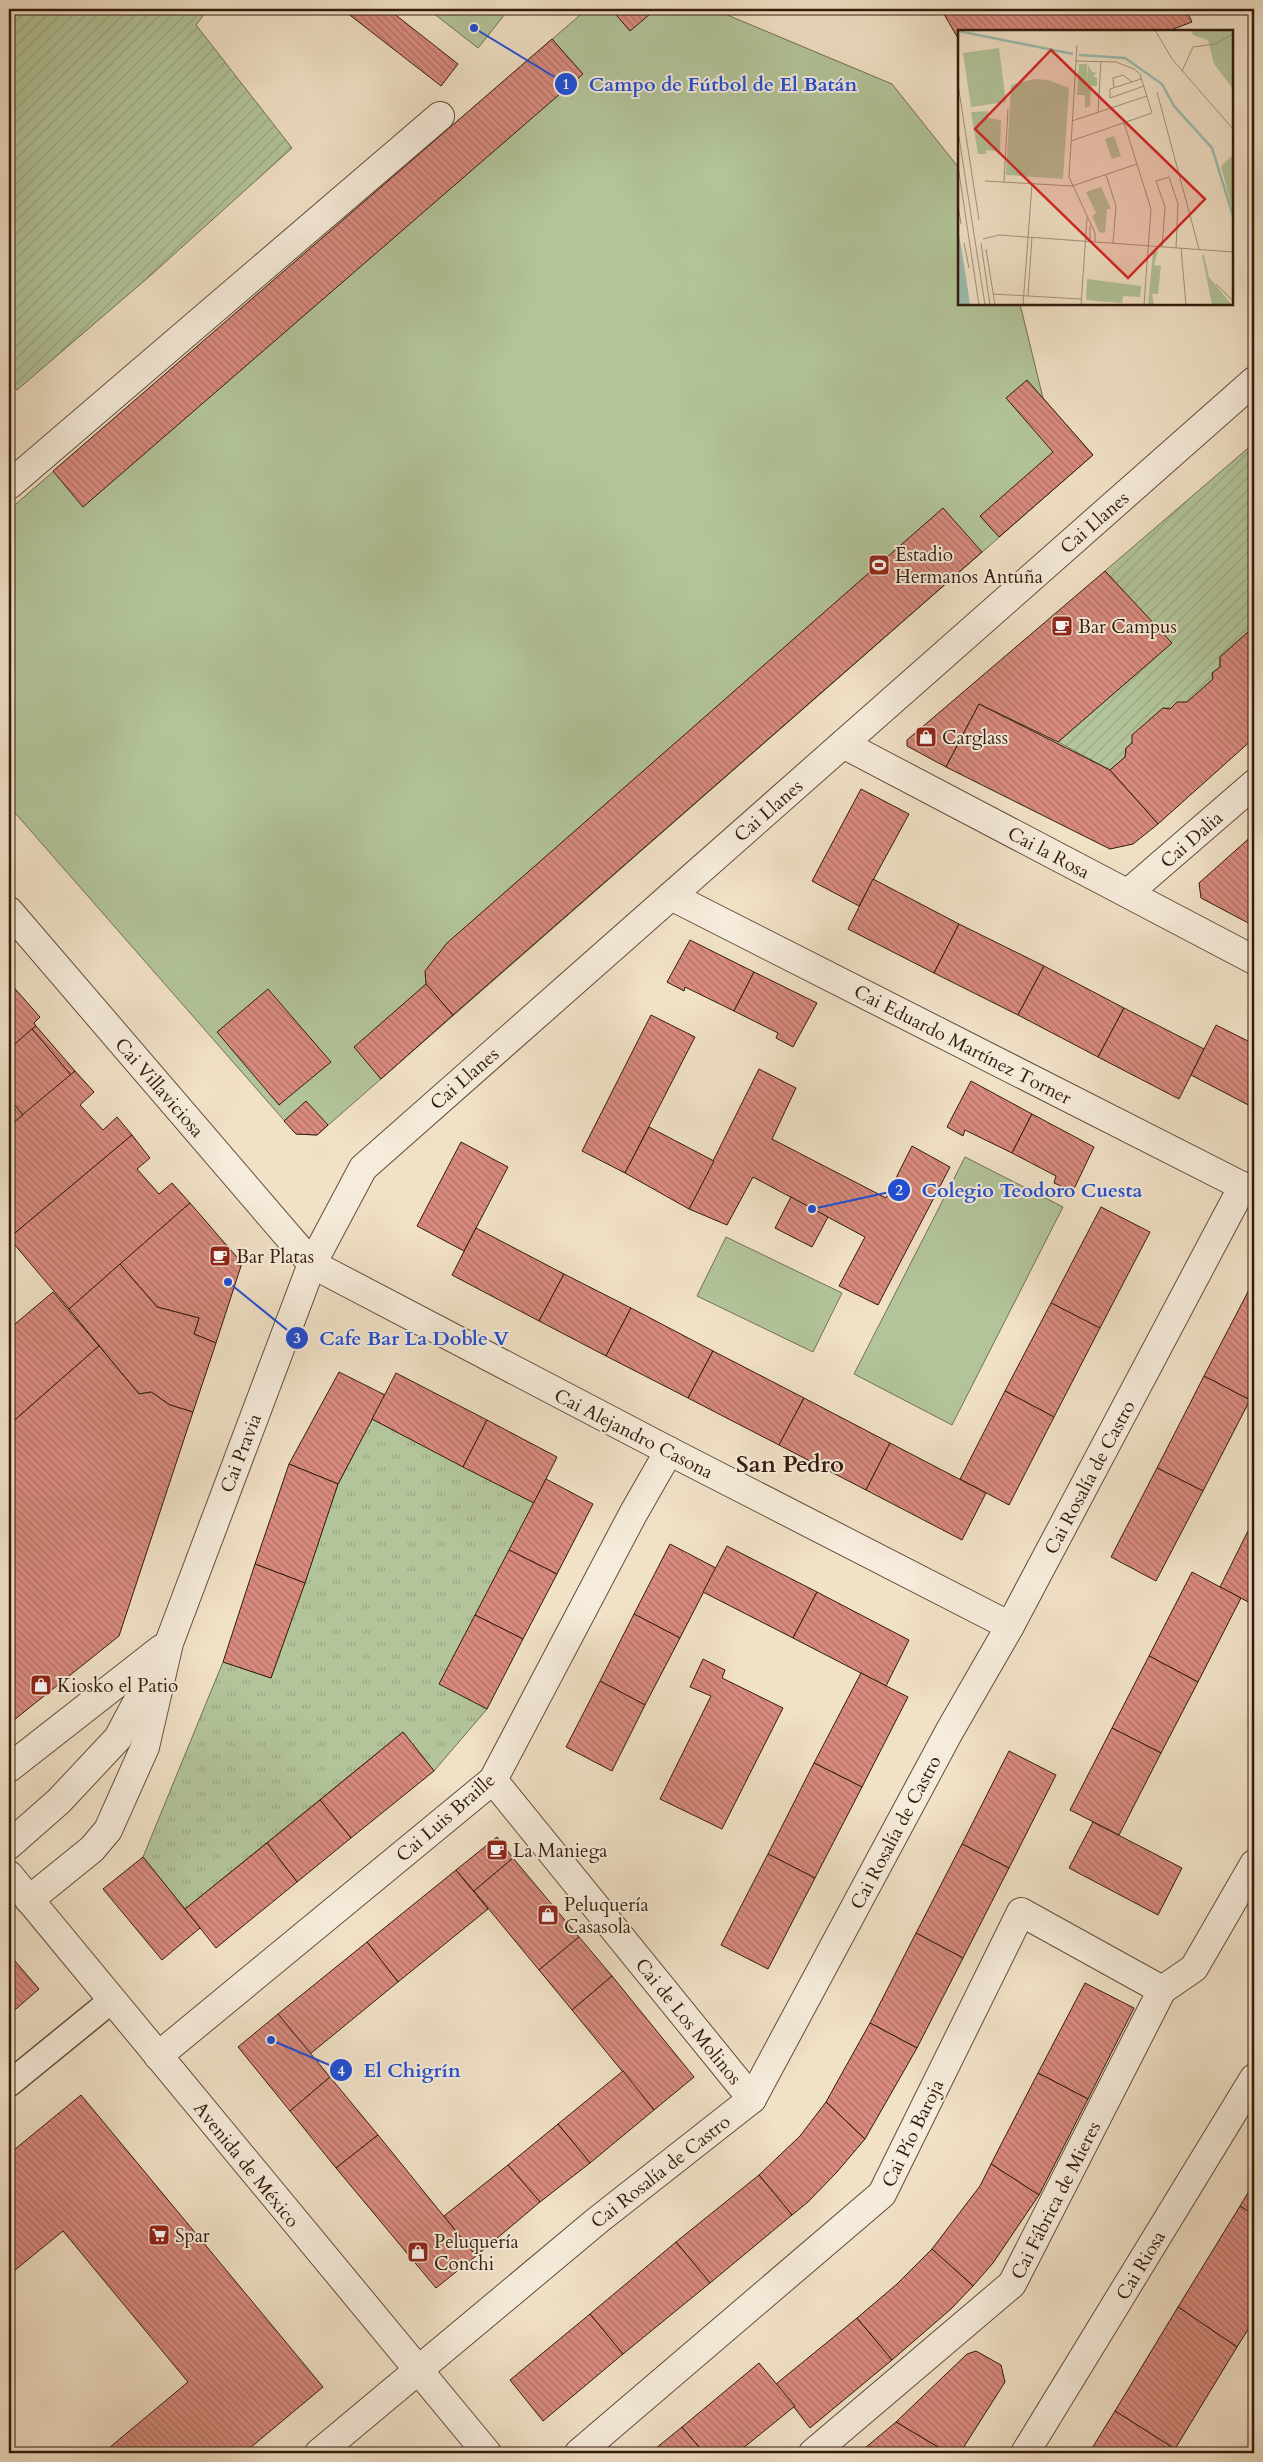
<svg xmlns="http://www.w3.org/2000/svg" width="1263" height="2462" font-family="Cardo,serif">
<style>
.grass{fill:#b3c49a;stroke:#737053}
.park{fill:url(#park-tufts);stroke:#737053}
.garden{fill:url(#garden-furrows);stroke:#737053}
.building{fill:url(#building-back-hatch);stroke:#331b0c}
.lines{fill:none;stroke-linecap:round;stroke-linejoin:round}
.service-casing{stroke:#624c3b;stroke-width:28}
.pedestrian-casing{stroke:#624c3b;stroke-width:30}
.minor-casing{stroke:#624c3b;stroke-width:30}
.service{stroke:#f6ecdb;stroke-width:25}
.pedestrian{stroke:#f6ecdb;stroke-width:28}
.minor{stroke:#f6ecdb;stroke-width:28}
.labels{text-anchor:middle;stroke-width:4;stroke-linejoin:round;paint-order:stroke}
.street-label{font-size:19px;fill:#331b0c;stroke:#f6ecdb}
.poi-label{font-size:19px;fill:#331b0c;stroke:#f6ecdb;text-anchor:start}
.district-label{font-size:24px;font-weight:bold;fill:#331b0c;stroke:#f6ecdb}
.inset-river{fill:none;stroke:#9bbeb3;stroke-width:2.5}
.inset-road{fill:none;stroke:#a5927c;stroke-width:1}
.view{fill:#d62828;fill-opacity:0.15;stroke:#d62828;stroke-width:2.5}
.inset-edge{fill:none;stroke:#331b0c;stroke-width:2.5}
.leader{fill:none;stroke:#1d4ed8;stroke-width:2}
.callout-dot{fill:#1d4ed8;stroke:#f6ecdb;stroke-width:2}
.mark-label{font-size:15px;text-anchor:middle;font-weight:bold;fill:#fff}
.callout-label{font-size:20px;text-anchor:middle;font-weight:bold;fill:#1d4ed8;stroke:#f6ecdb;stroke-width:4;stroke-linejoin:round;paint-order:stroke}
</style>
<defs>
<pattern id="park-tufts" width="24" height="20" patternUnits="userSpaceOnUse" patternTransform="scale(1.25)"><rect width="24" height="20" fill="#b3c49a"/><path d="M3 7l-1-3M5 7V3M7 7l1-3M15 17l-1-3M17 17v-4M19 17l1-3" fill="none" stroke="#9aa884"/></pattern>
<pattern id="garden-furrows" width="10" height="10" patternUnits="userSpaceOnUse" patternTransform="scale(1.25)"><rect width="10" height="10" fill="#b3c49a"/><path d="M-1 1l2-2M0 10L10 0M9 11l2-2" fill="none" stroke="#9aa884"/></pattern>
<pattern id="building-back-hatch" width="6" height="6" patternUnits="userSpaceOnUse" patternTransform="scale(1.25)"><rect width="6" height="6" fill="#d98b7f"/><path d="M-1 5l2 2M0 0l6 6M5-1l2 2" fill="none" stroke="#b17166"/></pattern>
</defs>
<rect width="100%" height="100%" fill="#f1e1c7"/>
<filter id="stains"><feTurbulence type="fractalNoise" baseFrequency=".004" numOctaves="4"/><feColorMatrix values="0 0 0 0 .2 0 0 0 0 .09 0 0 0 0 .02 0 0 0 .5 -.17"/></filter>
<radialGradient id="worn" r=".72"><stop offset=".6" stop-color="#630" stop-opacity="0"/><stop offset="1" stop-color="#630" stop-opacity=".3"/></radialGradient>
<g class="grass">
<path d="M428 9H509L478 48Z"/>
<path d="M587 9H713L892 84 959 168V304H1020L1043 398 1093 455 317 1135 296 1134 9 806V510Z"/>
<path d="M965 1157 1063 1207 952 1425 854 1374Z"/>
<path d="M726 1237 842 1293 813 1352 697 1296Z"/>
</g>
<path class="park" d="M372 1419 534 1503 487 1709 434 1771 403 1732 185 1909 143 1857 223 1662 271 1678 338 1484Z"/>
<g class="garden">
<path d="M9 9H208L196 25 292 148 151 275 17 390 9 379Z"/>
<path d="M1254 443V632H1248L1220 657V667L1212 673 1213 679C1199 692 1184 711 1163 708L1133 735 1132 743 1126 748 1125 757 1110 770 1058 742 1171 643 1105 571Z"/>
</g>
<g class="building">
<path d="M342 9H388L458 64 441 86Z"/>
<path d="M611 9H656L630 31Z"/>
<path d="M941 9H1186L1192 22 1168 31H959V40Z"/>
<path d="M552 39 583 74 83 507 53 471Z"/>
<path d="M1027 380 1093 455 999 537 980 516 1053 452 1006 398Z"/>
<path d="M943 508 982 552 453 1015 426 984 425 971 447 943Z"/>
<path d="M1105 571 1172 643 1058 742 979 704 946 767 907 746V740Z"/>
<path d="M1248 632H1254V738L1158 824 1110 770 1125 757 1126 748 1132 743V735L1163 708 1170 709 1177 702H1187L1213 679 1212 673 1220 667V657Z"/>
<path d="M979 704 1110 770 1158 824 1133 844 1110 849 946 767Z"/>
<path d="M861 789 909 814 859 906 812 881Z"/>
<path d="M1254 834V926L1201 898 1199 883Z"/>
<path d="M873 879 959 924 934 973 848 929Z"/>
<path d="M959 924 1044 966 1018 1015 934 973Z"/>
<path d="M690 940 754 972 734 1011 685 987 684 991 667 982Z"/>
<path d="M1044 966 1124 1008 1098 1057 1018 1015Z"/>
<path d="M754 972 817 1003 793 1047 776 1038 778 1033 734 1011Z"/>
<path d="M9 982 40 1017 34 1023 36 1026 9 1049Z"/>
<path d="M426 984 453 1015 381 1079 354 1047Z"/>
<path d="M268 989 331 1062 279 1105 217 1032Z"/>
<path d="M1124 1008 1204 1049 1179 1099 1098 1057Z"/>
<path d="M651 1015 695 1037 625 1173 582 1151Z"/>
<path d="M1216 1025 1254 1044V1108L1191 1075Z"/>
<path d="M36 1026 75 1071 71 1075 32 1029Z"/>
<path d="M32 1029 71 1075 23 1115 9 1098V1049Z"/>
<path d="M759 1069 796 1088 772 1139 886 1198 912 1146 950 1167 878 1305 839 1286 865 1237 753 1177 727 1225 689 1209Z"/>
<path d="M75 1071 94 1092 80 1105 103 1130 117 1117 132 1135 9 1238V1126Z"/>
<path d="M971 1081 1032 1114 1012 1153 965 1130 963 1136 947 1127Z"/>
<path d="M9 1098 23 1115 9 1126Z"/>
<path d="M306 1101 328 1125 317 1135 296 1134 284 1121Z"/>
<path d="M1032 1114 1094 1147 1073 1191 1054 1183 1056 1176 1012 1153Z"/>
<path d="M649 1127 714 1161 689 1209 625 1173Z"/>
<path d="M132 1135 150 1158 137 1169 145 1178 159 1194 172 1183 190 1203 69 1309 9 1238Z"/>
<path d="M461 1142 508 1167 464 1251 417 1226Z"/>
<path d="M791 1197 828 1217 812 1247 775 1228Z"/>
<path d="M190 1203 242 1263 216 1343 194 1334 199 1318 157 1307 120 1264Z"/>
<path d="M1101 1207 1150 1232 1100 1328 1051 1303Z"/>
<path d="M476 1228 564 1274 539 1321 452 1275Z"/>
<path d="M120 1264 157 1307 199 1318 194 1334 216 1343 193 1412 170 1405 151 1392 139 1394 69 1309Z"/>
<path d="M564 1274 631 1308 606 1356 539 1321Z"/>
<path d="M1251 1286 1254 1288V1391L1250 1400 1204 1376Z"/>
<path d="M53 1292 99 1346 9 1425V1329Z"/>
<path d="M1051 1303 1100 1328 1054 1417 1005 1391Z"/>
<path d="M631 1308 713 1351 688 1398 606 1356Z"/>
<path d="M99 1346 139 1394 151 1392 170 1405 193 1412 119 1636 9 1724V1425Z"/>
<path d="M713 1351 804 1398 779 1445 688 1398Z"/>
<path d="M339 1372 385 1395 338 1484 289 1464Z"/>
<path d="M396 1373 487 1420 463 1467 372 1419Z"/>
<path d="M1204 1376 1250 1400 1203 1491 1157 1468Z"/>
<path d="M1005 1391 1054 1417 1009 1505 960 1479Z"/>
<path d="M804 1398 890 1443 866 1490 779 1445Z"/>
<path d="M487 1420 557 1457 534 1503 463 1467Z"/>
<path d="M890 1443 986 1493 962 1540 866 1490Z"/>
<path d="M289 1464 338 1484 305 1583 255 1564Z"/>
<path d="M1157 1468 1203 1491 1156 1581 1111 1557Z"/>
<path d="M546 1479 593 1504 557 1574 509 1550Z"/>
<path d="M1254 1519V1605L1220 1587Z"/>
<path d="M670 1544 716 1568 680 1638 634 1614Z"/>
<path d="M727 1546 817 1592 793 1638 703 1592Z"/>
<path d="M509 1550 557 1574 523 1639 475 1615Z"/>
<path d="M255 1564 305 1583 271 1678 223 1662Z"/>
<path d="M1192 1572 1241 1598 1198 1682 1149 1656Z"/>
<path d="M817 1592 909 1640 886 1686 793 1638Z"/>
<path d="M634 1614 680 1638 645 1705 600 1681Z"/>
<path d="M475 1615 523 1639 487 1709 439 1684Z"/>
<path d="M1149 1656 1198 1682 1161 1753 1112 1728Z"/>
<path d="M703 1659 725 1670 722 1678 783 1708 722 1829 660 1799 711 1696 690 1687Z"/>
<path d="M861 1673 908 1697 862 1787 814 1763Z"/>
<path d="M600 1681 645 1705 612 1771 566 1747Z"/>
<path d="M1112 1728 1161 1753 1119 1835 1070 1810Z"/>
<path d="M403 1732 434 1771 351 1838 320 1800Z"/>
<path d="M1009 1751 1056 1775 1009 1868 962 1844Z"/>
<path d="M814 1763 862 1787 815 1878 768 1854Z"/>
<path d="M320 1800 351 1838 297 1882 267 1843Z"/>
<path d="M1093 1822 1182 1868 1158 1915 1069 1868Z"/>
<path d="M497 1837 513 1858 474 1891 456 1870Z"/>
<path d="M267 1843 297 1882 216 1948 185 1909Z"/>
<path d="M962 1844 1009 1868 963 1958 916 1933Z"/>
<path d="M768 1854 815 1878 768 1969 721 1945Z"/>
<path d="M143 1857 200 1928 162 1960 103 1889Z"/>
<path d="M513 1858 579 1937 539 1970 474 1891Z"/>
<path d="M456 1870 488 1909 398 1982 367 1942Z"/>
<path d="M916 1933 963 1958 917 2048 870 2023Z"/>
<path d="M579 1937 612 1976 572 2010 539 1970Z"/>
<path d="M367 1942 398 1982 310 2054 278 2014Z"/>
<path d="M9 1954 39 1989 9 2015Z"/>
<path d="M612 1976 694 2077 654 2110 572 2010Z"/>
<path d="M1085 1983 1134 2008 1088 2099 1038 2073Z"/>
<path d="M278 2014 330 2077 290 2111 238 2047Z"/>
<path d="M870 2023 917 2048 865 2139 826 2102Z"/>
<path d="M623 2071 654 2110 590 2163 558 2124Z"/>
<path d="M1038 2073 1088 2099 1039 2195 991 2164Z"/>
<path d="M330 2077 378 2135 336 2168 290 2111Z"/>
<path d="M81 2095 323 2387 244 2453H103L188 2382 63 2231 9 2275V2154Z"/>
<path d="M826 2102 865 2139 837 2172 808 2202 792 2215 759 2175 800 2136Z"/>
<path d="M558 2124 590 2163 540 2202 508 2165Z"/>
<path d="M378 2135 476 2256 436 2288 336 2168Z"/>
<path d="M991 2164 1039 2195 993 2263 973 2286 932 2249 980 2186Z"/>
<path d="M508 2165 540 2202 476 2256 444 2216Z"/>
<path d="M759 2175 792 2215 710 2283 676 2242Z"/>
<path d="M1254 2183V2215L1240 2206Z"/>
<path d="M1240 2206 1254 2215V2320L1237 2347 1178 2307Z"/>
<path d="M676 2242 710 2283 623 2354 590 2314Z"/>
<path d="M932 2249 973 2286 951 2309 892 2360 857 2318 897 2284Z"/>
<path d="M1178 2307 1237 2347 1175 2449 1115 2411Z"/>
<path d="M590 2314 623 2354 543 2421 510 2380Z"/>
<path d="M857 2318 892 2360 810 2428 776 2384Z"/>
<path d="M976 2351 1001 2365 1005 2382 960 2453H948L896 2422 967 2354Z"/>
<path d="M759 2363 795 2406 737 2453H704L682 2427Z"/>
<path d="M1115 2411 1175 2449 1172 2453H1089Z"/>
<path d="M896 2422 948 2453H859Z"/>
<path d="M682 2427 704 2453H650Z"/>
</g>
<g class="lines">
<g class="service-casing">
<path id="service" d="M9 2084 112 2000"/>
</g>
<g class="pedestrian-casing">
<g id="pedestrian">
<path d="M493 1780 752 2099"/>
<path d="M1162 1990 1194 1968 1254 1864"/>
</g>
</g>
<g class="minor-casing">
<g id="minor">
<path d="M9 485 440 116"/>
<path d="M843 744 1254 960"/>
<path d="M1128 893 1254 784"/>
<path d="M671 896 1254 1192"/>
<path d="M9 911 312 1264 669 1451 1010 1626"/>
<path d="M9 1768 161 1649"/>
<path d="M9 1845 59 1801 118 1738 151 1676"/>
<path d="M9 1875 487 2453"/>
<path d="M29 1900 92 1849 108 1830 145 1747 169 1643 312 1264 363 1168 1254 381"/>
<path d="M158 2056 493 1780 633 1514 669 1451"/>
<path d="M319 2453 598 2220 752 2099 949 1732 1010 1626 1243 1186"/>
<path d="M579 2453 882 2194 1021 1912 1162 1990 1012 2284 813 2453"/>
<path d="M1025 2453 1254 2078"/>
</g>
</g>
<use href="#service" class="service"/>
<use href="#pedestrian" class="pedestrian"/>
<use href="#minor" class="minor"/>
</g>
<defs>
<g id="stadium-square" transform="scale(1.125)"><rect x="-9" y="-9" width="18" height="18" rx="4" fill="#8f2418" stroke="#f6ecdb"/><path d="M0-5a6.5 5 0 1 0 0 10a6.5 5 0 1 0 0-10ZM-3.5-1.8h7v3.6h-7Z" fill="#fff"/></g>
<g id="cafe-square" transform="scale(1.125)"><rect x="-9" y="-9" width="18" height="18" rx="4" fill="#8f2418" stroke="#f6ecdb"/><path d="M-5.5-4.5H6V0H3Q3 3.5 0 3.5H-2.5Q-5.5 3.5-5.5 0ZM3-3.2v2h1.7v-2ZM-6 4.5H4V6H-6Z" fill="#fff"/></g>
<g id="shop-square" transform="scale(1.125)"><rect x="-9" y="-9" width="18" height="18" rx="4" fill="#8f2418" stroke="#f6ecdb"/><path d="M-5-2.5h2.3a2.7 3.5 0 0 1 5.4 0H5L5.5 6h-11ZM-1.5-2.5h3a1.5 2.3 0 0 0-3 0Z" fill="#fff"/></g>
<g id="supermarket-square" transform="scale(1.125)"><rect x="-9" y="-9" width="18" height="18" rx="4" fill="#8f2418" stroke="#f6ecdb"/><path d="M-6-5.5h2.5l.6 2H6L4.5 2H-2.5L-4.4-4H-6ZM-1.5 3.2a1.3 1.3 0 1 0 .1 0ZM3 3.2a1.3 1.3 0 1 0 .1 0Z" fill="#fff"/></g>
</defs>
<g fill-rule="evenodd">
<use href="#stadium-square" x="879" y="565"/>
<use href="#cafe-square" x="1062" y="626"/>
<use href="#shop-square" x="926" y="737"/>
<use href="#cafe-square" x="220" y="1256"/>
<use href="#shop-square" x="41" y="1685"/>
<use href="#cafe-square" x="497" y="1850"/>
<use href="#shop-square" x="548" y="1915"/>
<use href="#supermarket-square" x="159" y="2235"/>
<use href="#shop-square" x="418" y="2252"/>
</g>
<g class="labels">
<g class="street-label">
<text transform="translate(1094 522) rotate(-41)" y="7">Cai Llanes</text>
<text transform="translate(768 810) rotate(-41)" y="7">Cai Llanes</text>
<text transform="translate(1191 839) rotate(-41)" y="7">Cai Dalia</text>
<text transform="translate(1049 852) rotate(28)" y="7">Cai la Rosa</text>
<text transform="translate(963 1044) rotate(27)" y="7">Cai Eduardo Martínez Torner</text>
<text transform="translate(464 1078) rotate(-41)" y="7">Cai Llanes</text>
<text transform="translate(160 1087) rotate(49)" y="7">Cai Villaviciosa</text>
<text transform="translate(634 1433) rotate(27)" y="7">Cai Alejandro Casona</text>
<text transform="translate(240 1453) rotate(-69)" y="7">Cai Pravia</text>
<text transform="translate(1089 1477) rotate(-62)" y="7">Cai Rosalía de Castro</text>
<text transform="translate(445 1817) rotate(-41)" y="7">Cai Luis Braille</text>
<text transform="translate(895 1832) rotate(-62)" y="7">Cai Rosalía de Castro</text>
<text transform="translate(689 2021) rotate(51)" y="7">Cai de Los Molinos</text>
<text transform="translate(912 2133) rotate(-64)" y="7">Cai Pío Baroja</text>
<text transform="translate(247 2164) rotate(51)" y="7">Avenida de México</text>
<text transform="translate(660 2171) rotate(-38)" y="7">Cai Rosalía de Castro</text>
<text transform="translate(1055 2200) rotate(-63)" y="7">Cai Fábrica de Mieres</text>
<text transform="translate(1140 2265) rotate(-59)" y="7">Cai Riosa</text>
</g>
<g class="poi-label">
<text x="895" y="561">Estadio<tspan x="895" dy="22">Hermanos Antuña</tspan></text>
<text x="1078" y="633">Bar Campus</text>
<text x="942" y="744">Carglass</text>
<text x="236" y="1263">Bar Platas</text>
<text x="57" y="1692">Kiosko el Patio</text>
<text x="513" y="1857">La Maniega</text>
<text x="564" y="1911">Peluquería<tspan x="564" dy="22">Casasola</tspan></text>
<text x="175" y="2242">Spar</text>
<text x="434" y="2248">Peluquería<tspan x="434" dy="22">Conchi</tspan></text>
</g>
<g class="district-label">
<text x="790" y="1472">San Pedro</text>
</g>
</g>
<g transform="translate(958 30)">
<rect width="275" height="275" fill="#f1e1c7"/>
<path d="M41 18 48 72 13 77 5 23ZM76 49 90 50 111 58 105 149 48 145 53 55ZM156 106 163 126 154 129 147 109Z" fill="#b3c49a"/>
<path d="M233 0H275V59L256 34 250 10 235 5Z" fill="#b3c49a"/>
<path d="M143 157 153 179H149L147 203 141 202 134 186 138 183 128 162ZM244 225H246L251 247 274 275H254ZM129 249 183 256 182 267 165 266 164 273 128 270Z" fill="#b3c49a"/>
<path d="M121 34H129V53L130 35 134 42 139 43 135 46 139 48V56H133L132 76 127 78V65H119ZM30 81V88L43 90 42 122 28 120V124H20L13 82ZM275 125V182L263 136ZM200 221 196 235 203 236 200 264H194L196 275H190L195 222Z" fill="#b3c49a"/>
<path d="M0 198 9 254 12 275H0Z" fill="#9bbeb3"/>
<path class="inset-river" d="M0 1 115 24M121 25 167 28 204 54 216 76 254 118 275 186"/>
<path class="inset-road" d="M197 0 214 29 275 99M119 15 111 147 137 203V212M224 41 235 17 257 14 275 4M183 49 152 59V68L186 56M0 54 21 190M156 58 155 48 165 45 174 52M199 62 241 219M140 83 143 31M114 91 189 66M166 93 193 179 186 275M0 101 27 275M113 111 194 83 182 44 176 39 158 32 117 31M0 136 21 275M148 145 158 176 155 213M27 151 114 156 179 134M46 152 50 79M0 175 3 194M132 195V212M25 209 41 205 275 222M6 213 11 238M23 213 32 275M204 217 207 177 198 151 211 147 220 174 218 218M223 218 228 275M28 219 37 275M258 254 275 271M35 264 123 269M70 266 74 207M65 275 74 154M123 275 129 188"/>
<path class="view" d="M93 20 247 169 170 248 17 99Z"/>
<rect width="275" height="275" class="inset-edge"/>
</g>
<path class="leader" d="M474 28L566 84M812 1209L899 1190M228 1282L297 1338M271 2040L341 2070"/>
<g class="callout-dot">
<circle cx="474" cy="28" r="5"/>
<circle cx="812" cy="1209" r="5"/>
<circle cx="228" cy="1282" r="5"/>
<circle cx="271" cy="2040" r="5"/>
<circle cx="566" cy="84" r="12"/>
<circle cx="899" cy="1190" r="12"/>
<circle cx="297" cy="1338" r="12"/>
<circle cx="341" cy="2070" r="12"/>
</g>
<g class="mark-label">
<text x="566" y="89">1</text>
<text x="899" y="1195">2</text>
<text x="297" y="1343">3</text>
<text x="341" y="2076">4</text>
</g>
<g class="callout-label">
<text x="723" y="91">Campo de Fútbol de El Batán</text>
<text x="1032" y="1197">Colegio Teodoro Cuesta</text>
<text x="414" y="1345">Cafe Bar La Doble V</text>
<text x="412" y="2077">El Chigrín</text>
</g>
<rect width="1263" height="2462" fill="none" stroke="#f1e1c7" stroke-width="30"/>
<rect x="10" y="10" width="1243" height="2442" fill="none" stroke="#331b0c" stroke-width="2.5"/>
<rect x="15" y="15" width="1233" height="2432" fill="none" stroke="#331b0c"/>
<rect width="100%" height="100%" filter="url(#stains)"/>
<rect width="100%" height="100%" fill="url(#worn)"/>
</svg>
